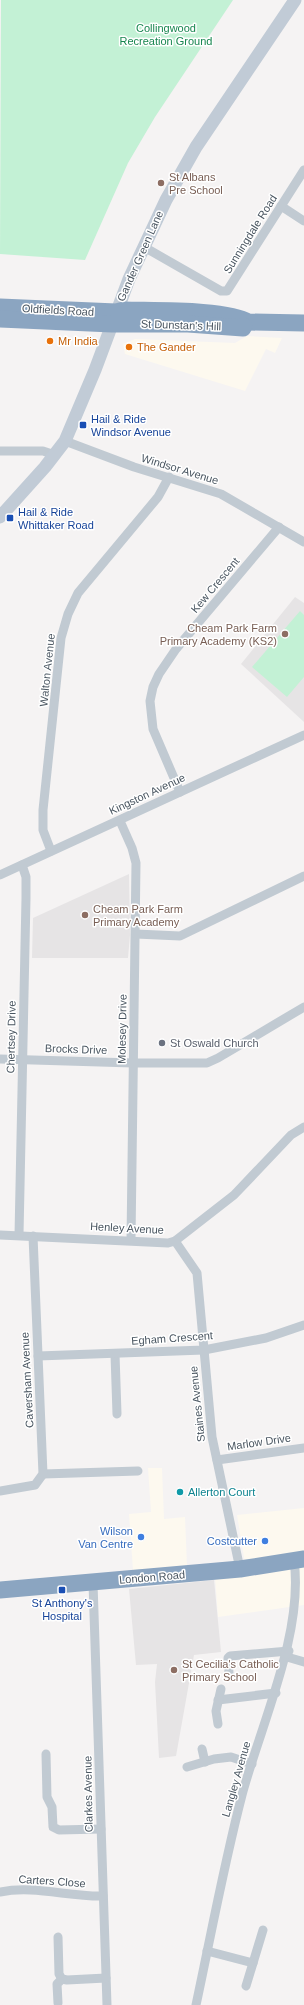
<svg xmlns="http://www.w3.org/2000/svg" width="304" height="2005" font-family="Helvetica,sans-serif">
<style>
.commercial{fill:#fdf9ef}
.education{fill:#e6e4e5}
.green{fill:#c3f1d5}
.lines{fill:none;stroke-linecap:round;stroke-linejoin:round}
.street{stroke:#c1cad2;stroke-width:9}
.secondary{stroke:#c1cbd6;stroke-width:13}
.highway{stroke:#8ba5c1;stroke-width:17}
.education-dot{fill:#8d6e63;stroke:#fff;stroke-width:1.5}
.food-dot{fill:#e8710a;stroke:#fff;stroke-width:1.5}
.transit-dot{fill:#1a4fb4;stroke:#fff;stroke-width:1.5}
.worship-dot{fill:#6b7280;stroke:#fff;stroke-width:1.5}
.culture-dot{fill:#0f9aa8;stroke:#fff;stroke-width:1.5}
.shop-dot{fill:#3f7fe0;stroke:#fff;stroke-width:1.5}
.labels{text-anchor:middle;stroke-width:3;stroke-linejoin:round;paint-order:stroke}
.park-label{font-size:11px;fill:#17864f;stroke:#fff}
.education-label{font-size:11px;fill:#785e54;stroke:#fff;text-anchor:start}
.street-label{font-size:11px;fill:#4a5661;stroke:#fff}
.food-label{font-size:11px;fill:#c56008;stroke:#fff;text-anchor:start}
.transit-label{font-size:11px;fill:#164399;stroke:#fff;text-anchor:start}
.worship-label{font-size:11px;fill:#5b616d;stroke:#fff;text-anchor:start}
.culture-label{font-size:11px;fill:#0d838f;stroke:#fff;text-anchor:start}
.shop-label{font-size:11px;fill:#366cbe;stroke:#fff;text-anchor:end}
</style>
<rect width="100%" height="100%" fill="#f5f3f3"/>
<g class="commercial">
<path d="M247 336 282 338 275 353 266 349 245 391 125 354 123 344 135 339 235 343Z"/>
<path d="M148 1468H162L164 1519 185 1517 187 1566 133 1570 129 1514 151 1512Z"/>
<path d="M304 1508V1605L218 1617 215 1577 247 1575 237 1515Z"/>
</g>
<g class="education">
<path d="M295 597 304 603V722L241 664Z"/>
<path d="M129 874 130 935 128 958H32L33 918Z"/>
<path d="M214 1580 221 1652 194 1655 176 1756 159 1758 155 1682 157 1664 136 1665 129 1589Z"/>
</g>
<g class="green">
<path d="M1 0H233L155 117 128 163 85 260 0 254Z"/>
<path d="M300 611 304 615V677L287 697 252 667Z"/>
</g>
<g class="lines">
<g class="street">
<path d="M281 206 304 221"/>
<path d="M144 247 221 291H227L304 170"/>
<path d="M65 441 134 467 221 494 304 542"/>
<path d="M0 451H43L55 455"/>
<path d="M180 792 153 729 150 701 153 687 159 674 176 649 279 527"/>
<path d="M120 821 132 848 136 863 131 1240"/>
<path d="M51 851 43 830V810L61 638 68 614 78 593 158 497 169 477"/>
<path d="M0 875 304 735"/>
<path d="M136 934 180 936 304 876"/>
<path d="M0 1059 133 1063H207L218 1058 304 1007"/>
<path d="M0 1235 168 1243 175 1241 234 1195 291 1135 304 1127"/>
<path d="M19 1235 26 898V877L22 865"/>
<path d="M175 1241 197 1273 212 1437 240 1569"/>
<path d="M115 1354 117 1414"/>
<path d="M38 1356 204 1350 266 1338 304 1325"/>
<path d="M217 1460 304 1448"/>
<path d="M43 1474 138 1471"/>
<path d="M0 1491 35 1485 43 1474 33 1236"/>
<path d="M93 1583 107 2005"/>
<path d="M287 1657 304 1662"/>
<path d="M229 1673 228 1658 230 1656 289 1651"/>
<path d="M218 1700 276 1693"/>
<path d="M218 1724 216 1711 221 1689"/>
<path d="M202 1749 205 1762"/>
<path d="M46 1754 47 1797 52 1807 53 1827 59 1830 101 1829"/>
<path d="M187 1767 214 1759 231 1757 252 1764"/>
<path d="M0 1892C34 1885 69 1897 103 1896"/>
<path d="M58 1937 59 1974 62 1979 67 1980 106 1978"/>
<path d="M207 1951 253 1963"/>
<path d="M246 1986 263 1930"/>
<path d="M58 2003 57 1984 62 1979"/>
<path d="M196 2005C211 1935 224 1864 242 1795 261 1724 304 1633 294 1560"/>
</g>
<path class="secondary" d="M0 517 45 467 65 441 95 370 129 279 166 200 196 147 295 0"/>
<g class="highway">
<path d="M0 307 116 312 124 310C152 311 228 309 248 322L304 323"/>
<path d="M0 319 112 324H188L243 328 244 326"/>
<path d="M0 1590 240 1569 304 1559"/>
</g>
</g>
<g class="education-dot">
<circle cx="161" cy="183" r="4"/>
<circle cx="285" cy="634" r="4"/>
<circle cx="85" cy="915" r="4"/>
<circle cx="174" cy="1670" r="4"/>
</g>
<g class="food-dot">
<circle cx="50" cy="341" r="4"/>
<circle cx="129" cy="347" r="4"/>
</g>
<g class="transit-dot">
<rect x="79" y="421" width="8" height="8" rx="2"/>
<rect x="6" y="514" width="8" height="8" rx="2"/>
<rect x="58" y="1586" width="8" height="8" rx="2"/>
</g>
<circle class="worship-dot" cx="162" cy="1043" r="4"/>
<circle class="culture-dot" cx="180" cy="1492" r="4"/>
<g class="shop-dot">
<circle cx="141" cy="1537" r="4"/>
<circle cx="265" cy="1541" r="4"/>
</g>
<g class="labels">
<g class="park-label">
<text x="166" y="32">Collingwood<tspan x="166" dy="13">Recreation Ground</tspan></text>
</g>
<g class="education-label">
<text x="169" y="181">St Albans<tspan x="169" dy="13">Pre School</tspan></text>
<text x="277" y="632" text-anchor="end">Cheam Park Farm<tspan x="277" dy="13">Primary Academy (KS2)</tspan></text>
<text x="93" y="913">Cheam Park Farm<tspan x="93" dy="13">Primary Academy</tspan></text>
<text x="182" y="1668">St Cecilia's Catholic<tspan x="182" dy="13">Primary School</tspan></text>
</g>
<g class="street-label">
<text transform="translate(250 234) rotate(-58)" y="4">Sunningdale Road</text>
<text transform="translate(140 256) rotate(-66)" y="4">Gander Green Lane</text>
<text transform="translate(58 310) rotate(3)" y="4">Oldfields Road</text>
<text transform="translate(181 325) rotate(2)" y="4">St Dunstan's Hill</text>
<text transform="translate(180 469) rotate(17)" y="4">Windsor Avenue</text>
<text transform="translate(215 585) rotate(-50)" y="4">Kew Crescent</text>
<text transform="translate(47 670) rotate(-84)" y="4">Walton Avenue</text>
<text transform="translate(147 794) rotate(-25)" y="4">Kingston Avenue</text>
<text transform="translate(122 1029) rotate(-89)" y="4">Molesey Drive</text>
<text transform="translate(11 1037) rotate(-89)" y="4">Chertsey Drive</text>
<text transform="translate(76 1049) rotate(2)" y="4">Brocks Drive</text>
<text transform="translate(127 1228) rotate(3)" y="4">Henley Avenue</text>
<text transform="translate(172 1338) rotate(-4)" y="4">Egham Crescent</text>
<text transform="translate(27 1380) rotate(-93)" y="4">Caversham Avenue</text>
<text transform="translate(197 1404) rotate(-96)" y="4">Staines Avenue</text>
<text transform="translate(259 1442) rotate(-8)" y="4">Marlow Drive</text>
<text transform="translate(152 1577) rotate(-5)" y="4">London Road</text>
<text transform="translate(236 1779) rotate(-74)" y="4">Langley Avenue</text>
<text transform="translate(88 1794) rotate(-91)" y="4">Clarkes Avenue</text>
<text transform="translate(52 1881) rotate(4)" y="4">Carters Close</text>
</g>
<g class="food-label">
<text x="58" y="345">Mr India</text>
<text x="137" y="351">The Gander</text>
</g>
<g class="transit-label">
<text x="91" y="423">Hail &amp; Ride<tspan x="91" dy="13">Windsor Avenue</tspan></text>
<text x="18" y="516">Hail &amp; Ride<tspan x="18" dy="13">Whittaker Road</tspan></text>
<text x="62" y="1607" text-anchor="middle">St Anthony's<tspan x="62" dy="13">Hospital</tspan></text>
</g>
<g class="worship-label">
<text x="170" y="1047">St Oswald Church</text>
</g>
<g class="culture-label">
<text x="188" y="1496">Allerton Court</text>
</g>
<g class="shop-label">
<text x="133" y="1535">Wilson<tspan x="133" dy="13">Van Centre</tspan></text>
<text x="257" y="1545">Costcutter</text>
</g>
</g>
</svg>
